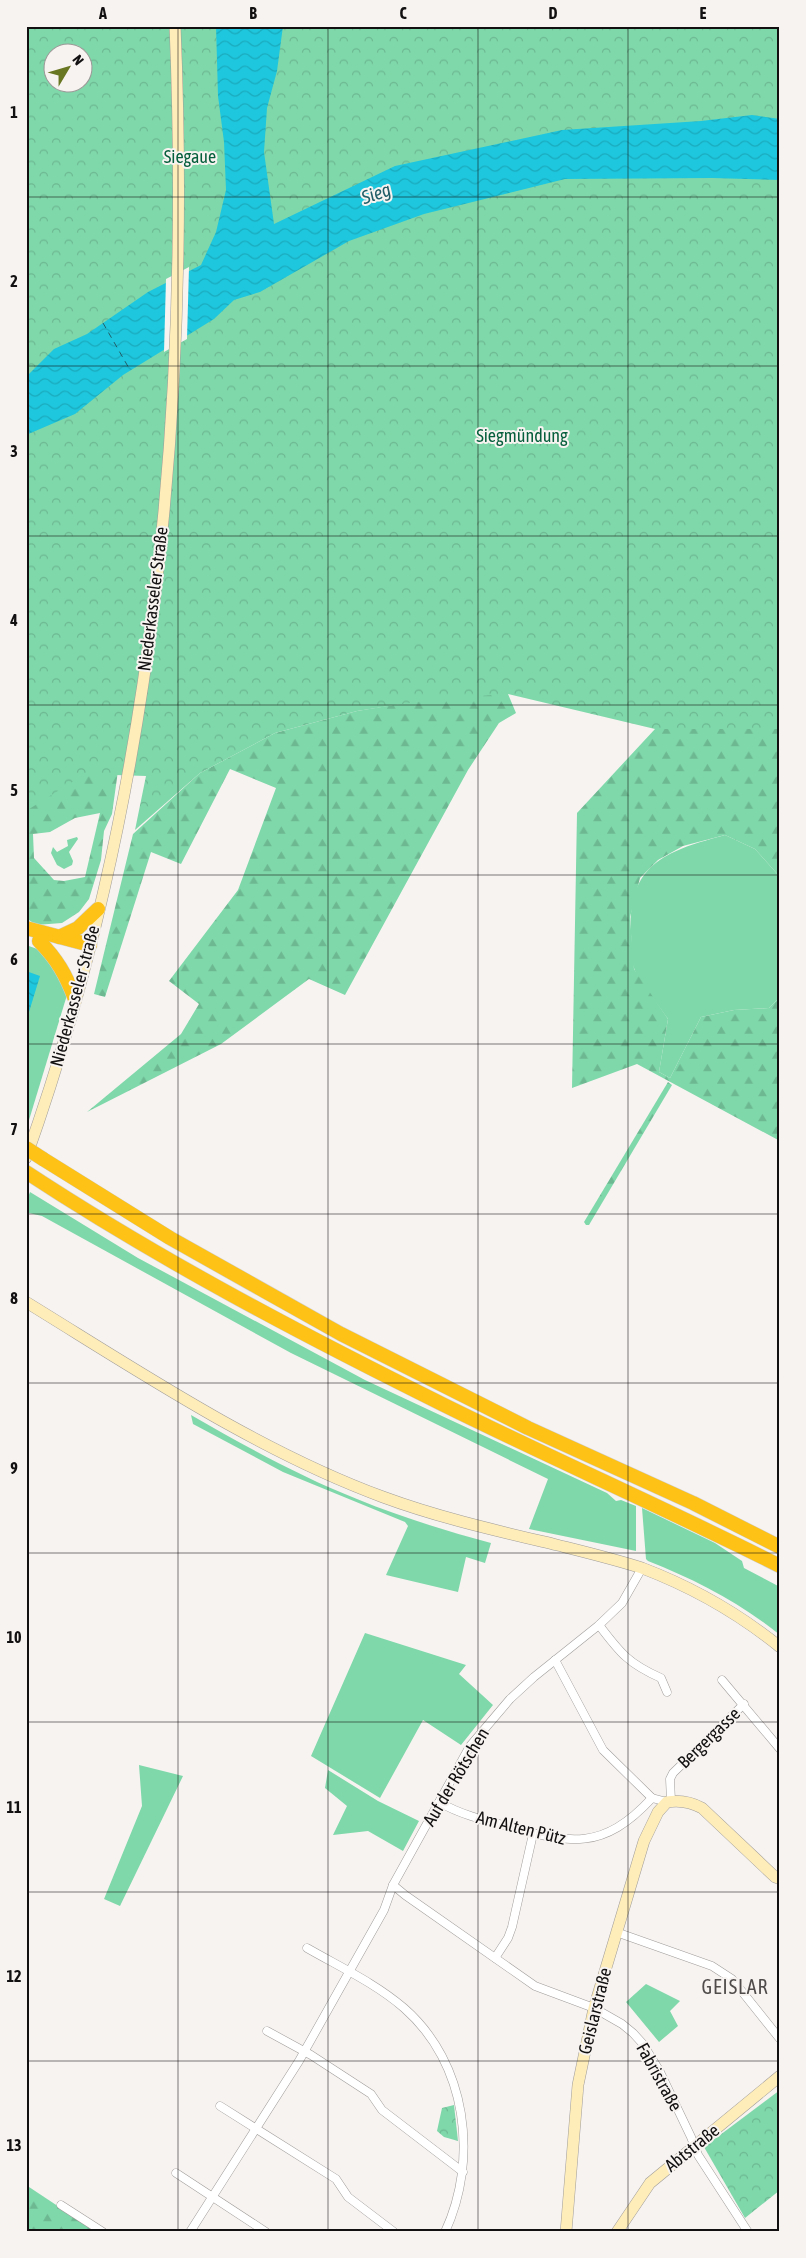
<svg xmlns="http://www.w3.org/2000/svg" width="806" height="2258" font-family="'Asap Condensed',sans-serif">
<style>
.grass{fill:#7fd8aa}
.forest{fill:url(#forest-firs);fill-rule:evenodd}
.park{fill:url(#park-crowns);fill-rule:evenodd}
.water{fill:url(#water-waves)}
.pier{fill:#f7f3f1}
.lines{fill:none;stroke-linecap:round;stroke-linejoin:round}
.ferry{stroke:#225e68;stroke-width:1;stroke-dasharray:6 5;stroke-linecap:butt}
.street-casing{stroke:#9f9c9a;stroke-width:9}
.secondary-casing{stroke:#9f9c9a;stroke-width:12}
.highway-casing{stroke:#d0cfcf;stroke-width:15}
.street{stroke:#fff;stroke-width:8}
.secondary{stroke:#feedb9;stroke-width:11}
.highway{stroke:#fdc215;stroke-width:14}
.highway-bridge-casing{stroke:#d0cfcf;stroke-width:15;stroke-linecap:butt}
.highway-bridge{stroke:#fdc215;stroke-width:14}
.grid{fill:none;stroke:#121010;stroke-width:1;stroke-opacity:0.55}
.labels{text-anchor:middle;stroke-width:4;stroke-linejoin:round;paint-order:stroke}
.park-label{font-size:18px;fill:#055e3c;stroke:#f7f3f1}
.street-label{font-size:18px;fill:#121010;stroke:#f7f3f1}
.water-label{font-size:19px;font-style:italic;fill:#225e68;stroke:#f7f3f1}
.quarter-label{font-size:20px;letter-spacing:1px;fill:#504c4b;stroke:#f7f3f1}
.neatline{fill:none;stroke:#121010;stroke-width:2}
.grid-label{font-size:16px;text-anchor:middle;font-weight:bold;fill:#121010}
</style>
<defs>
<pattern id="forest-firs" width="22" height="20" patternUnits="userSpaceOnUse" patternTransform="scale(1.25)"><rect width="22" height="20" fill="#7fd8aa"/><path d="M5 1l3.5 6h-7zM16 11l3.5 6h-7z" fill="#6db891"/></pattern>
<pattern id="park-crowns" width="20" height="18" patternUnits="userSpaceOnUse" patternTransform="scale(1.25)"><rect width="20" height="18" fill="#7fd8aa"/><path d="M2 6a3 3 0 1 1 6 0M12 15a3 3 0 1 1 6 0" fill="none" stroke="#6db891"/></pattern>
<pattern id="water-waves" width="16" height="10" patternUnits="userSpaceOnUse" patternTransform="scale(1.25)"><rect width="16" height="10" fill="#1ec7de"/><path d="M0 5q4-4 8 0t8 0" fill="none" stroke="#1aaabd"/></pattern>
</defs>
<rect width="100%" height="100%" fill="#f7f3f1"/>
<g class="grass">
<path d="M725 835 755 849 780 877V997L769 1008 734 1010 701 1017 670 1078 659 1072 668 1019C661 1008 637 979 634 968 630 958 632 944 631 934 627 863 667 851 725 835Z"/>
<path d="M77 837 78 839 69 852 73 861 72 865 64 869 57 865 51 853 53 847 57 852 68 846 67 840Z"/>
<path d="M26 945 43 951 53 961 67 995 26 1130Z"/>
<path d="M30 1192 138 1258 365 1380 607 1493 616 1501 621 1500 636 1506V1551L529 1529 548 1479 291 1353 42 1216 29 1213 26 1220V1203Z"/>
<path d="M191 1415C245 1446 299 1476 357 1499 401 1517 446 1531 491 1543L485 1563 466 1557 458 1592 386 1575 408 1526 405 1522 283 1472 193 1424Z"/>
<path d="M642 1508 715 1543 742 1561 744 1568 780 1587V1635C739 1602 696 1580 648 1561L646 1559Z"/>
<path d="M365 1633 466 1665 459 1674 493 1705 461 1745 423 1720 380 1798 311 1756Z"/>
<path d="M139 1765 183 1776 120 1906 104 1899 142 1806Z"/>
<path d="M328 1770 378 1801 419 1821 403 1851 368 1831 333 1835 347 1806 325 1788Z"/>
<path d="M646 1984 680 2001 670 2011 678 2026 659 2042 626 2002Z"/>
</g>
<g class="forest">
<path d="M478 691 508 694 516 713 499 723 468 770 345 995 309 979 221 1044 87 1112 181 1034 199 1004 169 981 238 890 276 788 230 769 181 864 151 852 105 997 94 994 133 834 200 773 275 733 357 711Z"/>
<path d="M655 729H780V877L755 849 725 835 683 846 658 860 640 878 630 917 634 969 668 1019 659 1072 670 1078 701 1017 734 1010 769 1008 780 997V1141L637 1064 572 1088 577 813Z"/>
<path d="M123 735 112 814 104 831 101 860 89 899 79 912 62 923 36 925 26 918V801ZM100 813 85 877 64 881 54 880 34 858 33 834 50 832 75 818Z"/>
<path d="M668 1082 672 1085 589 1225H586L584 1222Z"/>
<path d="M26 2185 97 2232H26Z"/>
</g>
<g class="park">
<path d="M26 26H780V148L499 172 780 151V729H655L508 694 435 699 357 711 275 733 200 773 135 830 146 776 85 774 26 811ZM52 52H82V82H52Z"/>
<path d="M780 2090V2190L745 2218 704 2147Z"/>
<path d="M454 2105 458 2141 444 2137 437 2131 442 2108Z"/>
</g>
<g class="water">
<path d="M216 26H283L277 71 267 108 264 152 274 224 395 166 562 130 701 121 752 115 780 119V180L712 178 565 179 424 214 349 241 260 292 234 300 214 319 123 375 75 414 26 435V377L54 349 87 334 148 292 201 265 216 232 226 190 224 142 218 96Z"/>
<path d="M26 971 40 976 29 1012 26 1011Z"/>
</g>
<path class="pier" d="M189 267 187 339 164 352 166 279Z"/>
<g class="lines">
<path class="ferry" d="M103 323 130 370"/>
<g class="street-casing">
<g id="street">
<path d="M599 1625C620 1653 629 1664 661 1678L667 1692"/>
<path d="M555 1660 603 1750 652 1798 667 1802"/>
<path d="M722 1680 780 1749"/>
<path d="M671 1801 670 1779 673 1773 744 1704"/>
<path d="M439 1802C459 1814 483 1820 507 1826 570 1844 603 1851 652 1798"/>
<path d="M393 1885 405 1895 535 1986 594 2008 622 2024 633 2033 643 2044 659 2070 691 2137 698 2155 748 2232"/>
<path d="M616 1932 712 1966 732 1979 780 2039"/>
<path d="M307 1948C340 1967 375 1983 404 2008 467 2063 479 2159 445 2232"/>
<path d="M495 1958 508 1938 512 1927 533 1834"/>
<path d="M267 2031 311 2055 371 2094 382 2110 463 2172"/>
<path d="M220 2106 336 2179 348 2197 394 2232"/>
<path d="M176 2173 266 2232"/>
<path d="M61 2205 103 2232"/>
<path d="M190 2232 299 2061 384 1910 393 1885 470 1746 510 1699 534 1677 599 1625 622 1603 642 1568"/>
</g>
</g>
<g class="secondary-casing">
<g id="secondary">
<path d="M26 1158C154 799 191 405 175 26"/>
<path d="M26 1302C140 1372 258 1451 383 1497 440 1518 498 1531 557 1545 585 1552 614 1559 642 1568 692 1587 738 1613 780 1647"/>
<path d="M566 2232 578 2085 594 2008 644 1841 658 1812 667 1802C679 1800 691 1802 702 1808L775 1877 780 1879"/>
<path d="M617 2232 650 2183 780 2076"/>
</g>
</g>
<g class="highway-casing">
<g id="highway">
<path d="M26 928 90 945"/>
<path d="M59 937 78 928 98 909"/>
<path d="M39 941C57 959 66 975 75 999"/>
<path d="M43 1159 170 1238 341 1334 528 1428 693 1503 780 1547"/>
<path d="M26 1172C160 1260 301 1334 444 1405 555 1460 669 1510 780 1566"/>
</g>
</g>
<use href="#street" class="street"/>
<use href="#secondary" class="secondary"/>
<use href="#highway" class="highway"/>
<g class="highway-bridge-casing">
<path id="highway-bridge" d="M26 1148 43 1159"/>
</g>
<use href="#highway-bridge" class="highway-bridge"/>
</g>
<path class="grid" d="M178 26V2232M328 26V2232M478 26V2232M628 26V2232M26 197H780M26 366H780M26 536H780M26 705H780M26 875H780M26 1044H780M26 1214H780M26 1383H780M26 1553H780M26 1722H780M26 1892H780M26 2061H780"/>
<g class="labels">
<g class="park-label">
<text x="190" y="163">Siegaue</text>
<text x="522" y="442">Siegmündung</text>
</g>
<g class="street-label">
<text transform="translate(153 599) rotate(-83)" y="6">Niederkasseler Straße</text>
<text transform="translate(75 996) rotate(-75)" y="6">Niederkasseler Straße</text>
<text transform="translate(709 1738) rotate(-44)" y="6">Bergergasse</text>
<text transform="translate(456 1777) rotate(-59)" y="6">Auf der Rötschen</text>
<text transform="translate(521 1828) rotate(14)" y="6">Am Alten Pütz</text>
<text transform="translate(595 2011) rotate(-76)" y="6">Geislarstraße</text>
<text transform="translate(659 2077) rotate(61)" y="6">Fabristraße</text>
<text transform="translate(692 2148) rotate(-39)" y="6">Abtstraße</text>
</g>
<g class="water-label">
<text transform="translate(376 193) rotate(-19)" y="7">Sieg</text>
</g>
<g class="quarter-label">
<text x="735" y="1994">GEISLAR</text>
</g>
</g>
<rect width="806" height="2258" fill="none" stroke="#f7f3f1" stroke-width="55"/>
<g transform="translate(68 68) rotate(52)"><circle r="24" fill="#f7f3f1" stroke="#9b9897"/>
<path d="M0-4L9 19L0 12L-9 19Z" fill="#697622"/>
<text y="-8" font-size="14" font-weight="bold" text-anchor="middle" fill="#121010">N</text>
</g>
<rect x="28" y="28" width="750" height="2202" class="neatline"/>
<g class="grid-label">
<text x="103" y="19">A</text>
<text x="253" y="19">B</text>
<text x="403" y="19">C</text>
<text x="553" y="19">D</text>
<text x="703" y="19">E</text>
<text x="14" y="118">1</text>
<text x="14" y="287">2</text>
<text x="14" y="457">3</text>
<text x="14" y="626">4</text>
<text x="14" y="796">5</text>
<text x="14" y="965">6</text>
<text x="14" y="1135">7</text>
<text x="14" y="1304">8</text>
<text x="14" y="1474">9</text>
<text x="14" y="1643">10</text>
<text x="14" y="1813">11</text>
<text x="14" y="1982">12</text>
<text x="14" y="2151">13</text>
</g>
</svg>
